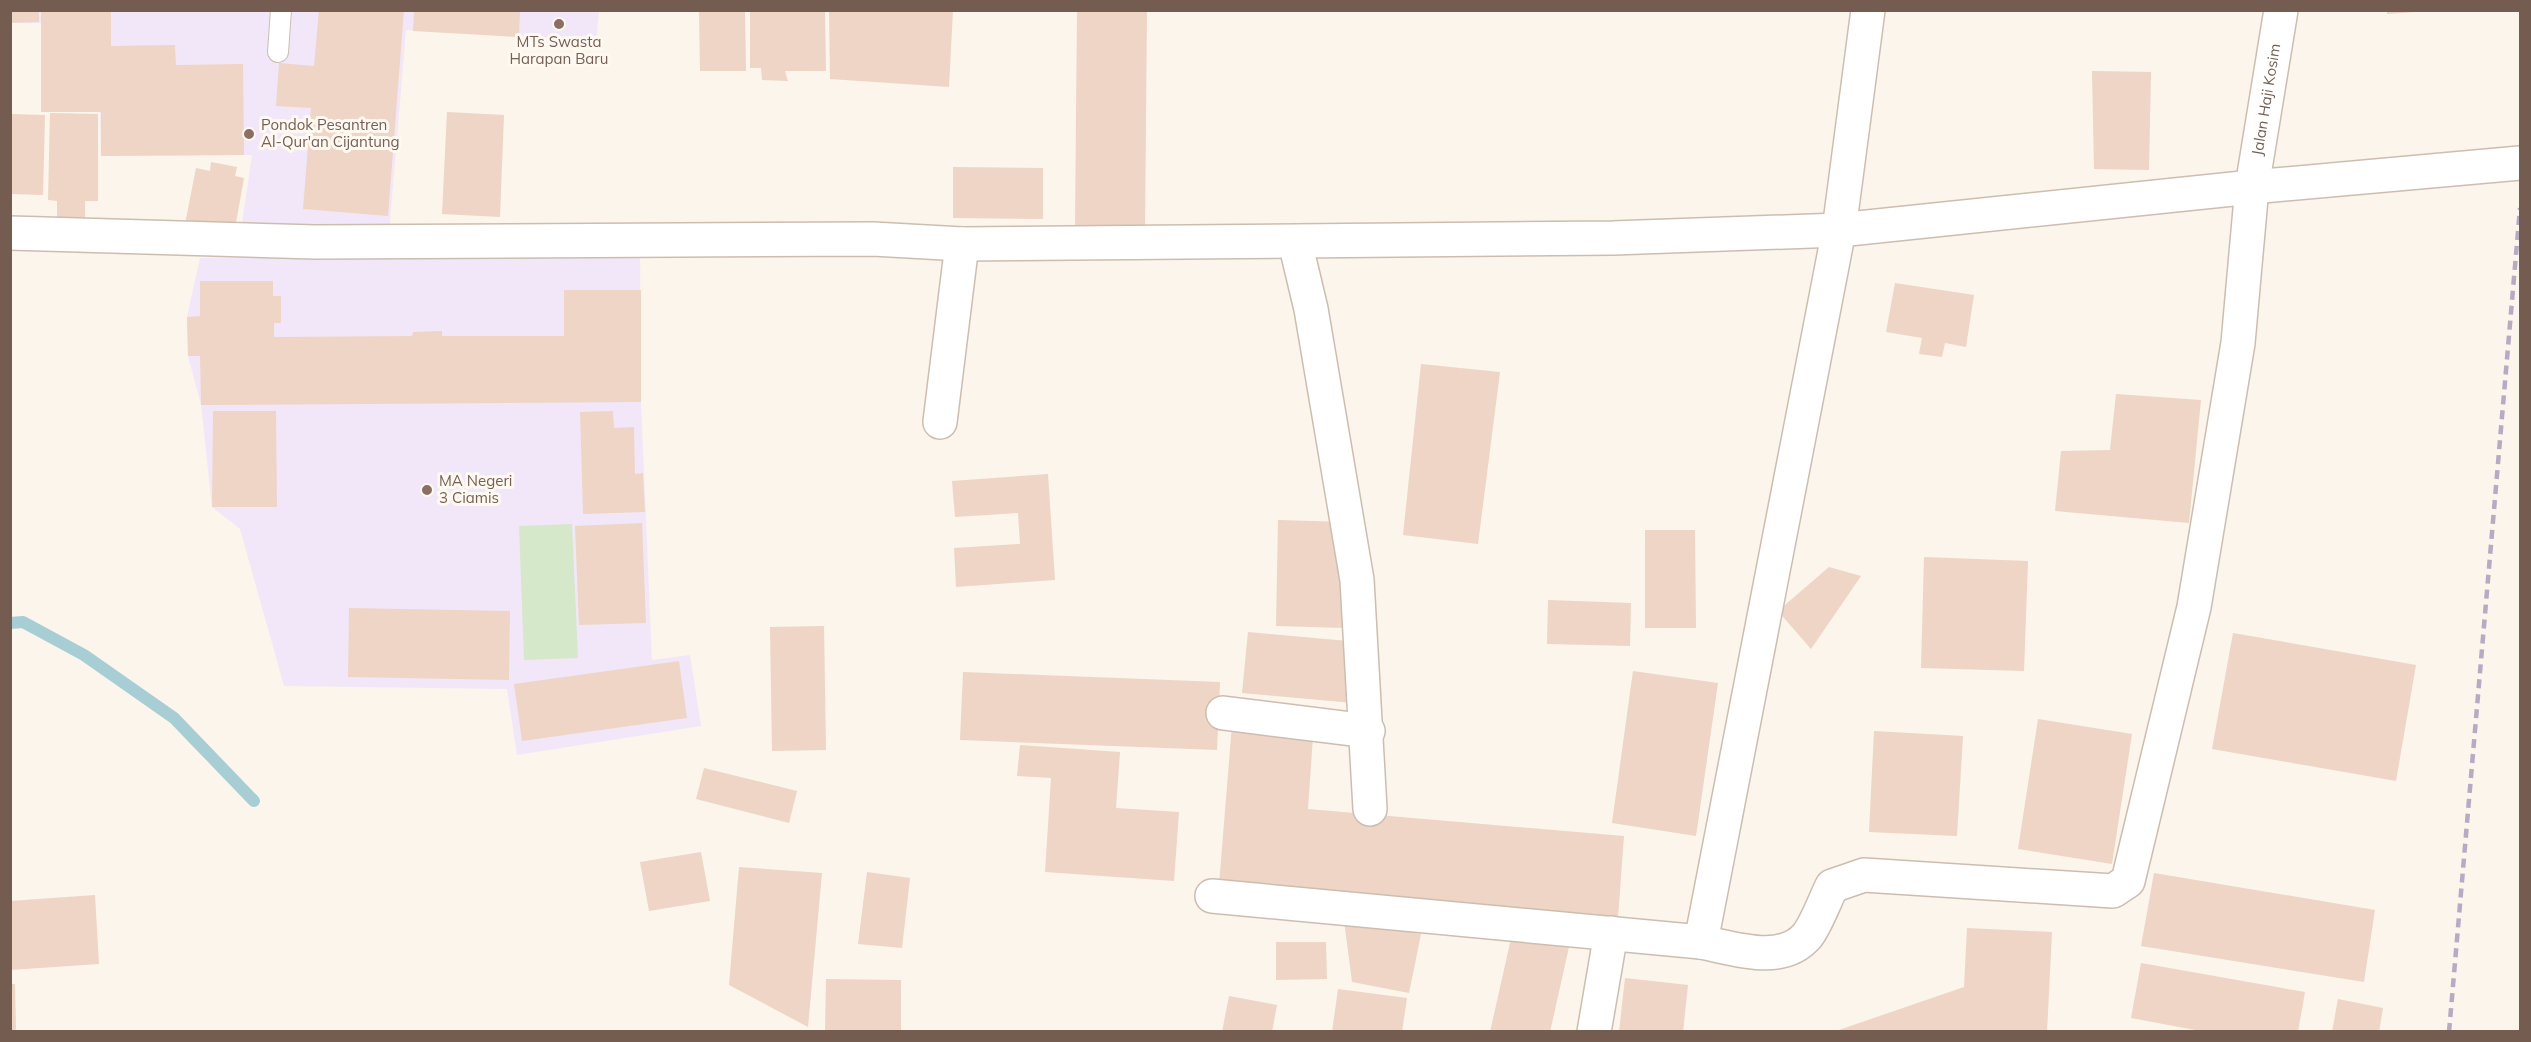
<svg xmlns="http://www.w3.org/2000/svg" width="2531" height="1042" font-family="Mulish,sans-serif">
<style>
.education{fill:#f2e7f8}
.green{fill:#d6e8ca}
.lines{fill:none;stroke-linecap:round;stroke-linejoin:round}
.stream{stroke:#a7cdd5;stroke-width:12}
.building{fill:#eed5c5}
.lane-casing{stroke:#cdbdb1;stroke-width:22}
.street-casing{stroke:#cdbdb1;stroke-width:36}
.lane{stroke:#fff;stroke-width:20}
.street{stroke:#fff;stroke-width:33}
.rail{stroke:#b8a9c5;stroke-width:4.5;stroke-dasharray:9 6;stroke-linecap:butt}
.education-dot{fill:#8d6e63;stroke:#fef9f1;stroke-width:2}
.labels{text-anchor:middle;stroke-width:6;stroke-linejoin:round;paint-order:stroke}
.education-label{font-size:15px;fill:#785e54;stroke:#fef9f1;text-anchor:start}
.street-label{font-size:15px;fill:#745d50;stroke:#fef9f1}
</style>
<rect width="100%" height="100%" fill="#fbf5eb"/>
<g class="education">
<path d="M10 11H599L596 43 519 47V37L406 30 389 233 241 230 252 155 101 156 100 112H41V23H11Z"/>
<path d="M640 255 641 402 652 660 690 655 701 726 517 755 507 689 284 686 240 529 212 507 201 405 188 356 187 317 200 258Z"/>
</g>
<path class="green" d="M572 524 578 658 524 660 519 526Z"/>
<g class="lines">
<path class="stream" d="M10 623 23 622 84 655 174 718 254 801"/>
</g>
<g class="building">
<path d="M10 10H39V22L10 23Z"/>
<path d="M41 10H111V46L175 45 176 65 243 64 244 155 101 156V112H41Z"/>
<path d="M319 10H404L388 216 303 209 311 108 276 106 279 63 314 66Z"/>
<path d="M414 10H520L519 37 413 31Z"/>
<path d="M699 10H745L746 71H700Z"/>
<path d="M750 10H825L826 71H785L788 81 762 80 761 68H750Z"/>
<path d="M829 10H953L949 87 830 79Z"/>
<path d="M1077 10H1147L1145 227 1075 226Z"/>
<path d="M2387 10H2415V12L2387 14Z"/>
<path d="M2092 71 2151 72 2149 170 2094 169Z"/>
<path d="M447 112 504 115 500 217 442 214Z"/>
<path d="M50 113 98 114V201H85V220H57V201L48 200Z"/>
<path d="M10 114 45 115 43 195 10 194Z"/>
<path d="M211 162 237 167 235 176 244 178 234 234 185 224 196 168 210 171Z"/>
<path d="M953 167 1043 168V219L953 218Z"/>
<path d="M200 281H273V296H281V323H274V337L412 336 413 332 442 331V336H564V290H641V402L201 405 200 356H188L187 317 200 316Z"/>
<path d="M1895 283 1974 295 1966 347 1945 343 1942 357 1919 354 1922 338 1886 332Z"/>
<path d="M1421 364 1500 372 1478 544 1403 535Z"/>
<path d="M2116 394 2201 400 2189 523 2055 511 2061 451 2110 450Z"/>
<path d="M213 411H276L277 507H212Z"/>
<path d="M613 411 614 428 634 427 635 474 643 473 645 512 583 514 580 412Z"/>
<path d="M1048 474 1055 580 956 587 954 548 1020 544 1018 513 955 517 952 481Z"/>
<path d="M1278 520 1347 522 1345 628 1276 626Z"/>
<path d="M642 523 646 623 579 625 575 526Z"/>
<path d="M1645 530H1695L1696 628H1645Z"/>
<path d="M1924 557 2028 561 2024 671 1921 668Z"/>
<path d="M1829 567 1861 576 1811 649 1778 611Z"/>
<path d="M1548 600 1631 603 1630 646 1547 644Z"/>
<path d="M349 608 510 611 509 680 348 677Z"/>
<path d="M824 626 826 750 772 751 770 627Z"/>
<path d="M1248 632 1359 642 1353 703 1242 693Z"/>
<path d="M2233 633 2416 665 2396 781 2212 749Z"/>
<path d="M679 661 687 718 522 741 514 684Z"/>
<path d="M1633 671 1718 683 1696 836 1612 823Z"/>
<path d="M963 672 1220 682 1217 750 960 740Z"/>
<path d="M1234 700 1315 707 1308 809 1624 836 1618 918 1219 885Z"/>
<path d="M2038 719 2132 734 2112 864 2018 849Z"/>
<path d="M1874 731 1963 736 1957 836 1869 832Z"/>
<path d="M1020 745 1120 752 1116 808 1179 812 1174 881 1045 872 1051 778 1017 776Z"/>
<path d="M704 768 797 791 789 823 696 799Z"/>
<path d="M701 852 710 901 649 911 640 862Z"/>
<path d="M739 867 822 873 808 1027 729 985Z"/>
<path d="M867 872 910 878 902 948 858 944Z"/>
<path d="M2154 873 2375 910 2364 982 2141 946Z"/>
<path d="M95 895 99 964 10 970V901Z"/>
<path d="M1344 920 1421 934 1409 993 1352 982Z"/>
<path d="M1967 928 2052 932 2047 1032H1833L1964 987Z"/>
<path d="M1512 934 1569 947 1550 1032H1490Z"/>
<path d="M1276 942H1326L1327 979 1276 980Z"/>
<path d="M2141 963 2305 992 2298 1032H2206L2131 1018Z"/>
<path d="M1625 978 1688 985 1683 1032H1619Z"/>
<path d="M826 979 901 980V1032H825Z"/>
<path d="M10 984H15L16 1029 12 1032Z"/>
<path d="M1338 989 1407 998 1402 1032H1332Z"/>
<path d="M1229 996 1277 1005 1272 1032H1222Z"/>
<path d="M2338 999 2383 1008 2379 1032H2332Z"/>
</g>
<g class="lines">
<g class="lane-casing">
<path id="lane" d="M278 52 281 10"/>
</g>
<g class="street-casing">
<g id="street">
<path id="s1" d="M1868 10 1839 230 1701 942C1733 948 1781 966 1807 936 1816 925 1825 900 1832 886L1864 875 2113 891 2128 881 2194 607 2238 343 2252 187 2281 10"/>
<path d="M10 233 315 242 873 239 962 244 1613 238 1839 230 2252 187 2520 163"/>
<path d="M1295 242 1311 309 1357 580 1370 809"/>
<path d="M940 422 962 244"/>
<path d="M1223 713 1368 731"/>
<path d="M1212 896 1701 942"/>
<path d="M1594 1032 1611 933"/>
</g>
</g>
<use href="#lane" class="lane"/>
<use href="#street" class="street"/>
<path class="rail" d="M2449 1032 2520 208"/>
</g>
<g class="education-dot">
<circle cx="559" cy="24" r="6"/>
<circle cx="249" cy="134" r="6"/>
<circle cx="427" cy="490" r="6"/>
</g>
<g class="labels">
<g class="education-label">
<text x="559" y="47" text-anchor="middle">MTs Swasta<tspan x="559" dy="17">Harapan Baru</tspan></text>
<text x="261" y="130">Pondok Pesantren<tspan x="261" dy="17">Al-Qur'an Cijantung</tspan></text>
<text x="439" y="486">MA Negeri<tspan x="439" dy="17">3 Ciamis</tspan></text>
</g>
<g class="street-label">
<text dy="5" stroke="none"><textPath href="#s1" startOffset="2211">Jalan Haji Kosim</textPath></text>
</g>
</g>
<rect width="2531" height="1042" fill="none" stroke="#745d50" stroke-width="24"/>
</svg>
